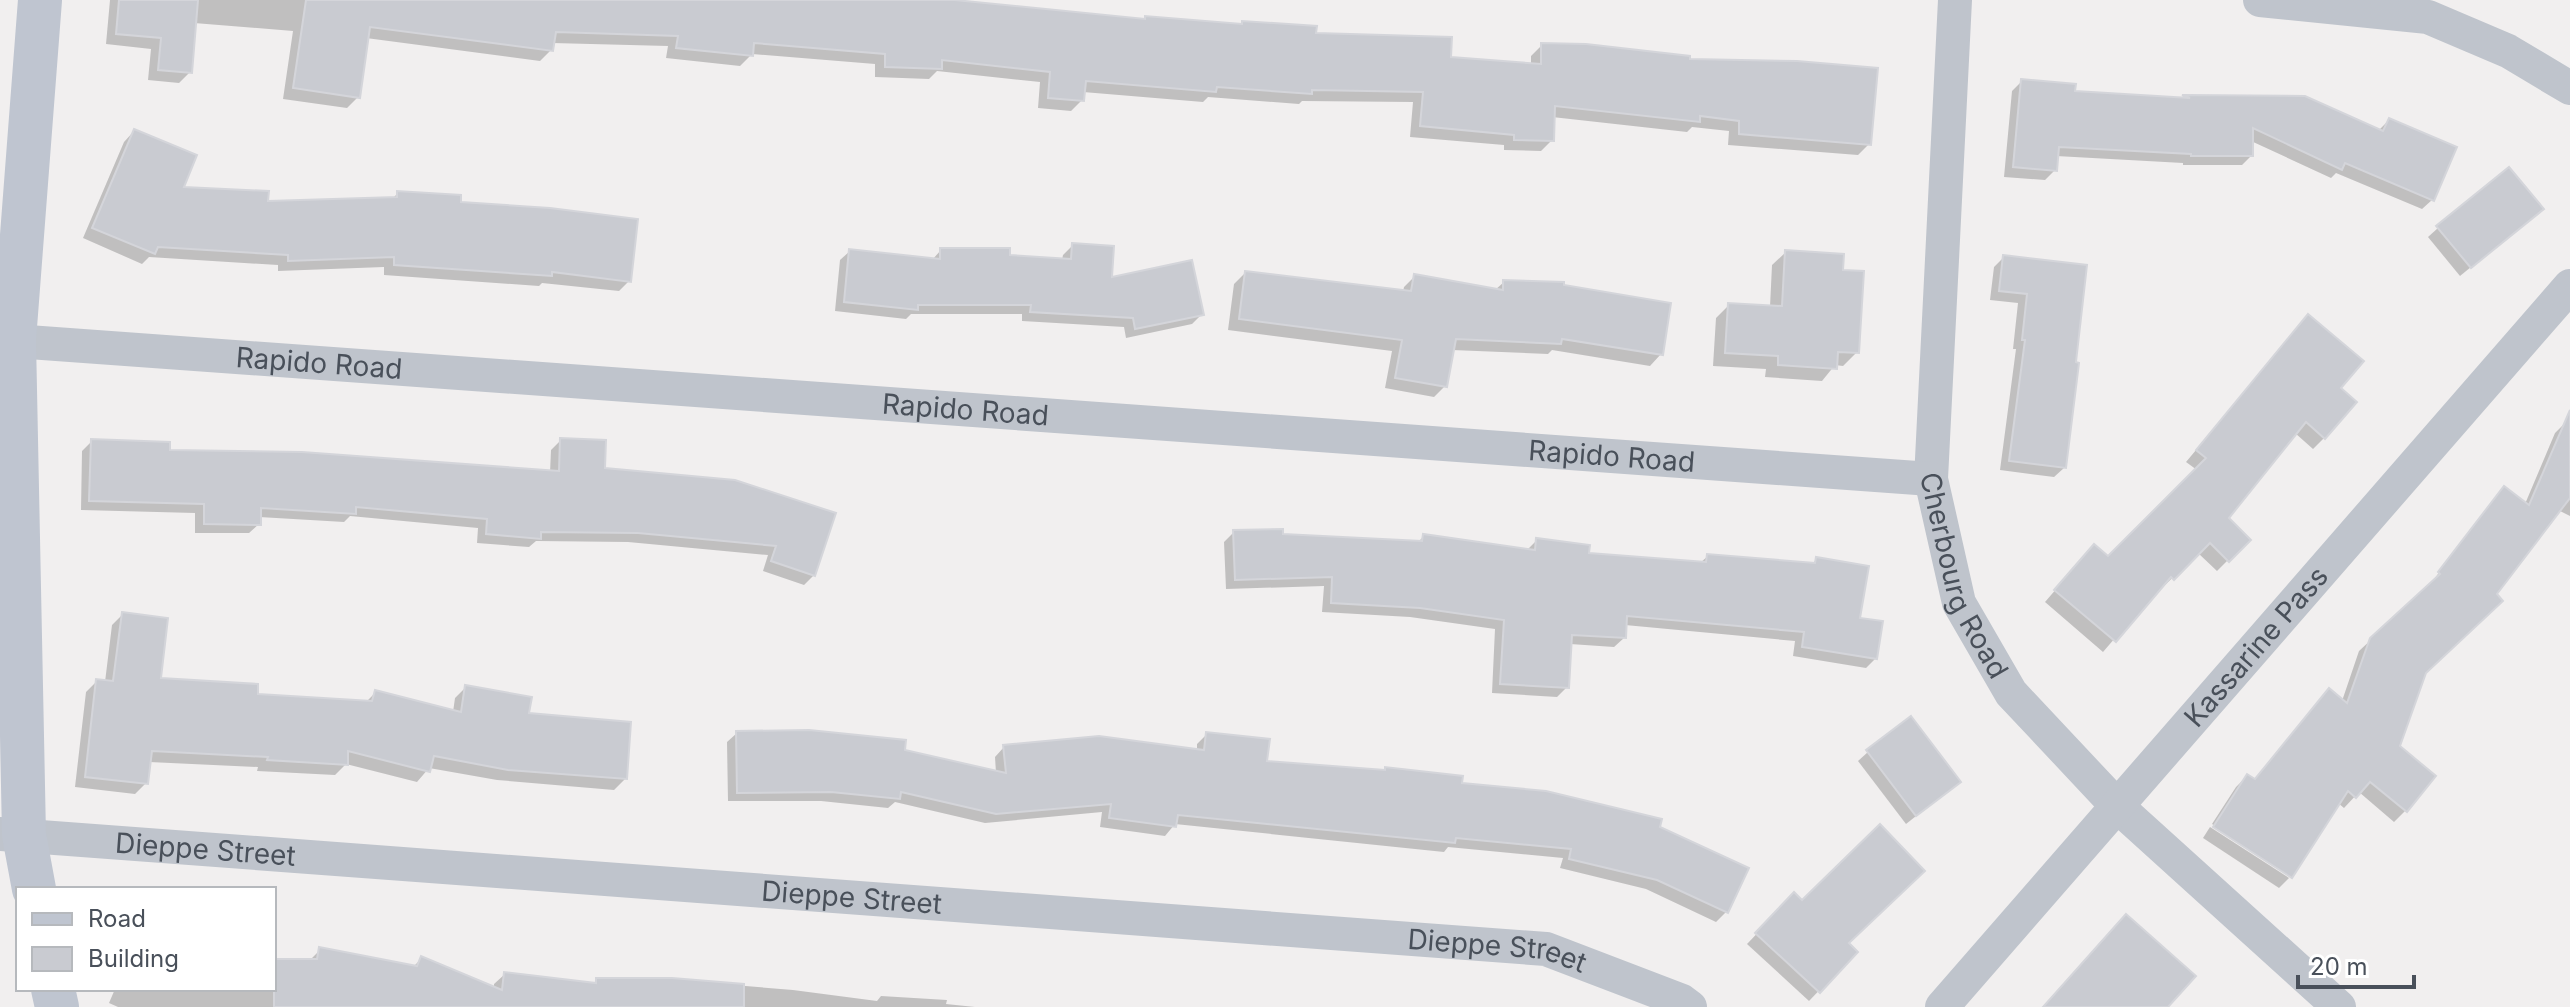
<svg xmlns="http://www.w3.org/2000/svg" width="2570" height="1007" font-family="Inter,sans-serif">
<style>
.shadow{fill:#0003}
.building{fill:#c9cbd1;stroke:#d4d5da;stroke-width:2}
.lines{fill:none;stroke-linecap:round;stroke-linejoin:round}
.minor{stroke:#bfc4cc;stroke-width:34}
.secondary{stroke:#bfc5d0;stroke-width:44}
.labels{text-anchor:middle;stroke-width:6;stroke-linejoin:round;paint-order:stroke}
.street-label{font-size:28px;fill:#49505a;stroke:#fff}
</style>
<rect width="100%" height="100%" fill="#f1efef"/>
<g class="shadow">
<path d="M110 0H949L1030 11 1240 26 1243 23 1448 59 1531 66V56L1542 45 1688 61 1869 144 1858 155 1728 145 1729 131 1692 127 1687 132 1552 117V140L1541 151 1504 150V145L1410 137 1413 102 1302 101 1299 104 1208 97 1203 102 1083 92 1082 100 1071 111 1038 108 1040 82 937 71 929 79 875 77V64L752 54 740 66 666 58 668 46 552 43 551 50 540 61 366 38 358 97 347 108 283 99 293 31 194 23 190 72 179 83 148 80 151 49 106 44Z"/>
<path d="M2022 81 2073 93 2180 100 2183 97 2305 98 2379 130 2389 120 2432 200 2422 209 2336 173 2331 178 2251 141V156L2242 165H2183V163L2056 156 2055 170 2045 180 2004 177 2012 91Z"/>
<path d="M134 131 181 188 266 203 392 199 398 193 459 204 629 281 619 291 542 283 539 286 384 275V267L278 271V265L149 257 142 264 83 238 124 142Z"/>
<path d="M2531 218 2460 276 2428 237 2438 228Z"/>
<path d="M1073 245 1110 279 1201 315 1192 324 1126 338 1124 327 1022 321V314H911L906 319 835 311 840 260 850 251 932 260 941 250 1062 260 1063 255Z"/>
<path d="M1786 252 1841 272 1857 352 1843 366 1835 365 1822 381 1765 377 1766 369 1713 366 1716 318 1729 305 1770 307 1772 265Z"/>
<path d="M2004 257 2085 267 2064 468 2054 477 2000 470 2016 349H2013L2018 303 1990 300 1994 267Z"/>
<path d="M1245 273 1403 292 1404 287 1415 276 1495 290 1504 282 1661 354 1650 366 1552 350 1548 354 1452 350 1445 386 1434 397 1385 388 1392 351 1228 330 1234 284Z"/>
<path d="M2298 328 2338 388 2324 438 2313 449 2295 433 2227 518 2248 540 2217 571 2198 553 2161 589 2159 587 2103 652 2045 602 2083 558H2108L2197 470 2186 462Z"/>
<path d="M2570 418V516L2558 510 2423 673 2398 747 2433 776 2405 811 2394 822 2359 792 2344 808 2338 803 2291 875 2212 824 2236 787 2247 776 2254 780 2318 702 2342 701 2359 651 2429 586 2493 500 2504 489 2525 504 2555 433Z"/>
<path d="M561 440 603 470 735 482 814 575 804 585 763 571 768 555 628 542 536 541 529 547 477 543 478 528 350 516 344 522 259 517V524L249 533H195V513L81 510 82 451 92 441 168 452 550 473 551 450Z"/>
<path d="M1234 532 1417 543 1424 536 1526 551 1537 540 1587 555 1700 563 1708 556 1811 565 1817 559 1858 620 1876 658 1866 668 1793 656 1795 641 1625 625 1624 638 1614 647 1570 644 1567 687 1557 697 1492 693 1495 629 1410 617 1322 612 1324 586 1226 589 1224 542Z"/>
<path d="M123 614 159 680 256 696 365 703 376 692 453 712 455 698 466 687 527 715 625 779 614 790 497 780 429 768 417 782 346 764 335 775 257 771 258 767 149 762 146 783 135 794 75 787 86 692 97 681 105 682 112 625Z"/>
<path d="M737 733 903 752 996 773 995 757 1004 747 1197 751V744L1207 734 1265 762 1460 785 1657 828 1747 869 1726 912 1716 922 1646 889 1560 868 1563 858 1448 847 1444 852 1175 824 1165 836 1100 827 1102 812 985 823 895 802 888 808 821 801H728L727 742Z"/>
<path d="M1868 752 1959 782 1906 824 1858 761Z"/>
<path d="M2210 827 2289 878 2279 888 2203 838Z"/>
<path d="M1794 895 1856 952 1809 1001 1747 944Z"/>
<path d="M320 950 412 968 422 958 494 989V984L505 974 591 985 597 980H672L793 990 877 1001 881 996 947 1000 946 1004 975 1007H118L109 1003 115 989H274V961L310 960Z"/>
</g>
<g class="building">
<path d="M119 0H198L192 73 158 70 161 38 116 34Z"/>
<path d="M306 0H955L1145 19V16L1242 24V21L1317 26 1316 33 1452 37 1451 57 1541 64V43L1586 44 1690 56V59L1797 61 1878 68 1871 145 1739 134V121L1700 116V122L1555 106 1554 141 1514 140V135L1420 126 1423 92 1312 90V94L1217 87 1216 92 1086 81 1084 101 1048 98 1050 72 942 60V69L885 67V54L754 43 753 56 676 48 678 36 556 32 553 51 370 27 360 98 293 88Z"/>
<path d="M2021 79 2076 84 2075 91 2190 98 2182 95 2305 96 2383 131 2389 118 2457 147 2434 201 2345 163 2342 170 2253 128V156H2191V154L2059 147 2057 171 2013 167Z"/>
<path d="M134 129 197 155 184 187 269 191 268 201 397 197V191L461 195V202L550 208 638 219 631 282 552 272V276L394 265V257L288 261V255L158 247 155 254 92 228Z"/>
<path d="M2509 167 2544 209 2471 268 2436 226Z"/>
<path d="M1072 243 1114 246 1112 277 1192 260 1204 315 1135 329 1133 318 1030 312 1031 305H918V310L844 302 849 249 940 259V248H1010V255L1071 259Z"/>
<path d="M1785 250 1844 254 1843 270 1864 271 1859 353 1838 352 1837 369 1778 365V356L1725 353 1728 303 1782 306Z"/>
<path d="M2003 255 2087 265 2076 362 2079 363 2066 468 2009 461 2025 340H2022L2027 294 1999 291Z"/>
<path d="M1245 271 1411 291 1414 274 1503 290V280L1564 282V285L1671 303 1663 355 1562 339 1561 344 1456 339 1447 387 1395 378 1402 340 1239 319Z"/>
<path d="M2308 314 2364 361 2341 388 2357 402 2325 439 2306 422 2229 518 2251 540 2229 562 2210 543 2174 580 2171 577 2116 642 2054 590 2094 544 2108 556 2206 458 2196 450Z"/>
<path d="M2570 410V498L2497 594 2503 601 2426 673 2400 746 2436 776 2407 812 2370 782 2356 798 2348 791 2292 878 2213 827 2247 774 2255 779 2329 688 2347 703 2370 638 2440 574 2438 572 2504 486 2529 505Z"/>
<path d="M560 438 606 440 605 468 735 480 836 513 815 576 771 561 776 546 638 533 541 532V539L486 534 487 519 356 507V514L261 508V525L204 524V504L89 501 91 439 170 442V450L302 452 559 471Z"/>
<path d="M1283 529V534L1422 541 1423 534 1535 550 1536 538 1590 545 1589 553 1706 562 1707 554 1815 563 1816 557 1869 566 1860 618 1883 621 1877 659 1802 647 1804 632 1627 616 1626 638 1572 635 1569 688 1500 684 1504 620 1420 608 1331 603 1332 577 1235 580 1233 530Z"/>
<path d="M122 612 168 618 161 678 258 684V694L372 701 375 690 461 712 465 685 532 697 529 713 631 722 627 779 508 770 434 756 430 772 348 751V765L267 760 268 757 152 751 148 784 85 777 96 679 113 681Z"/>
<path d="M1911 716 1961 782 1916 816 1866 750Z"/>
<path d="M809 730 906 740 905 750 1006 773 1003 745 1099 736 1204 750 1206 732 1270 739 1267 761 1385 770V767L1463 776 1462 783 1546 791 1662 819 1660 827 1749 868 1728 913 1657 880 1569 859 1571 849 1456 838 1455 843 1178 815 1176 827 1109 818 1111 804 996 814 901 792 900 799 831 792 737 793 736 731Z"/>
<path d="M1880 824 1925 871 1849 943 1858 952 1820 993 1755 933 1794 892 1802 900Z"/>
<path d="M2126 914 2196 976 2168 1007H2043Z"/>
<path d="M319 947 417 966 421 956 502 990 504 972 596 983V978H672L744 984V1007H274V959H317Z"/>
</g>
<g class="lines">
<g class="minor">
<path id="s1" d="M1955 0 1931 479 1959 603 2011 693 2118 807 2339 1007"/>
<path d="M2260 0 2428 17 2508 51 2570 88"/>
<path id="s2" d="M0 340 1931 479"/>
<path id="s3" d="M0 834 1546 949 1682 1001 1690 1007"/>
<path id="s4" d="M1942 1007 2570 286"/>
</g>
<g class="secondary">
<path d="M34 889 24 835 14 340 40 0"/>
<path d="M53 989 57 1007"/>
</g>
</g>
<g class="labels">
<g class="street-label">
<text dy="10" stroke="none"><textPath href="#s2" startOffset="320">Rapido Road</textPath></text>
<text dy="10" stroke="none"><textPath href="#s2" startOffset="968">Rapido Road</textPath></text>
<text dy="10" stroke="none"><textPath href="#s2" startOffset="1616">Rapido Road</textPath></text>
<text dy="10" stroke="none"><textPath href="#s1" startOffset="582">Cherbourg Road</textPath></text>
<text dy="10" stroke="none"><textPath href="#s4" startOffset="478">Kassarine Pass</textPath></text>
<text dy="10" stroke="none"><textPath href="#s3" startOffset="206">Dieppe Street</textPath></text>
<text dy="10" stroke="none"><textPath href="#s3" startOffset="854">Dieppe Street</textPath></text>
<text dy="10" stroke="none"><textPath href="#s3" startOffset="1502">Dieppe Street</textPath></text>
</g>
</g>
<rect x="16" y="887" width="260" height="104" fill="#ffffff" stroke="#b6b9bd" stroke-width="2"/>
<rect x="32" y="913" width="40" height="12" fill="#bfc5d0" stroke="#b6b9bd" stroke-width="2"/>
<text x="88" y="927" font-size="24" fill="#49505a">Road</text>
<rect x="32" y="947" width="40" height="24" fill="#c9cbd1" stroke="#b6b9bd" stroke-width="2"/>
<text x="88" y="967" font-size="24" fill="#49505a">Building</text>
<path d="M2298 975v12h116v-12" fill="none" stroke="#49505a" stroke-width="4"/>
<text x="2310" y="975" font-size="24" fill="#49505a" stroke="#ffffff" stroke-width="6" paint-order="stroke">20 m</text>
</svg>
